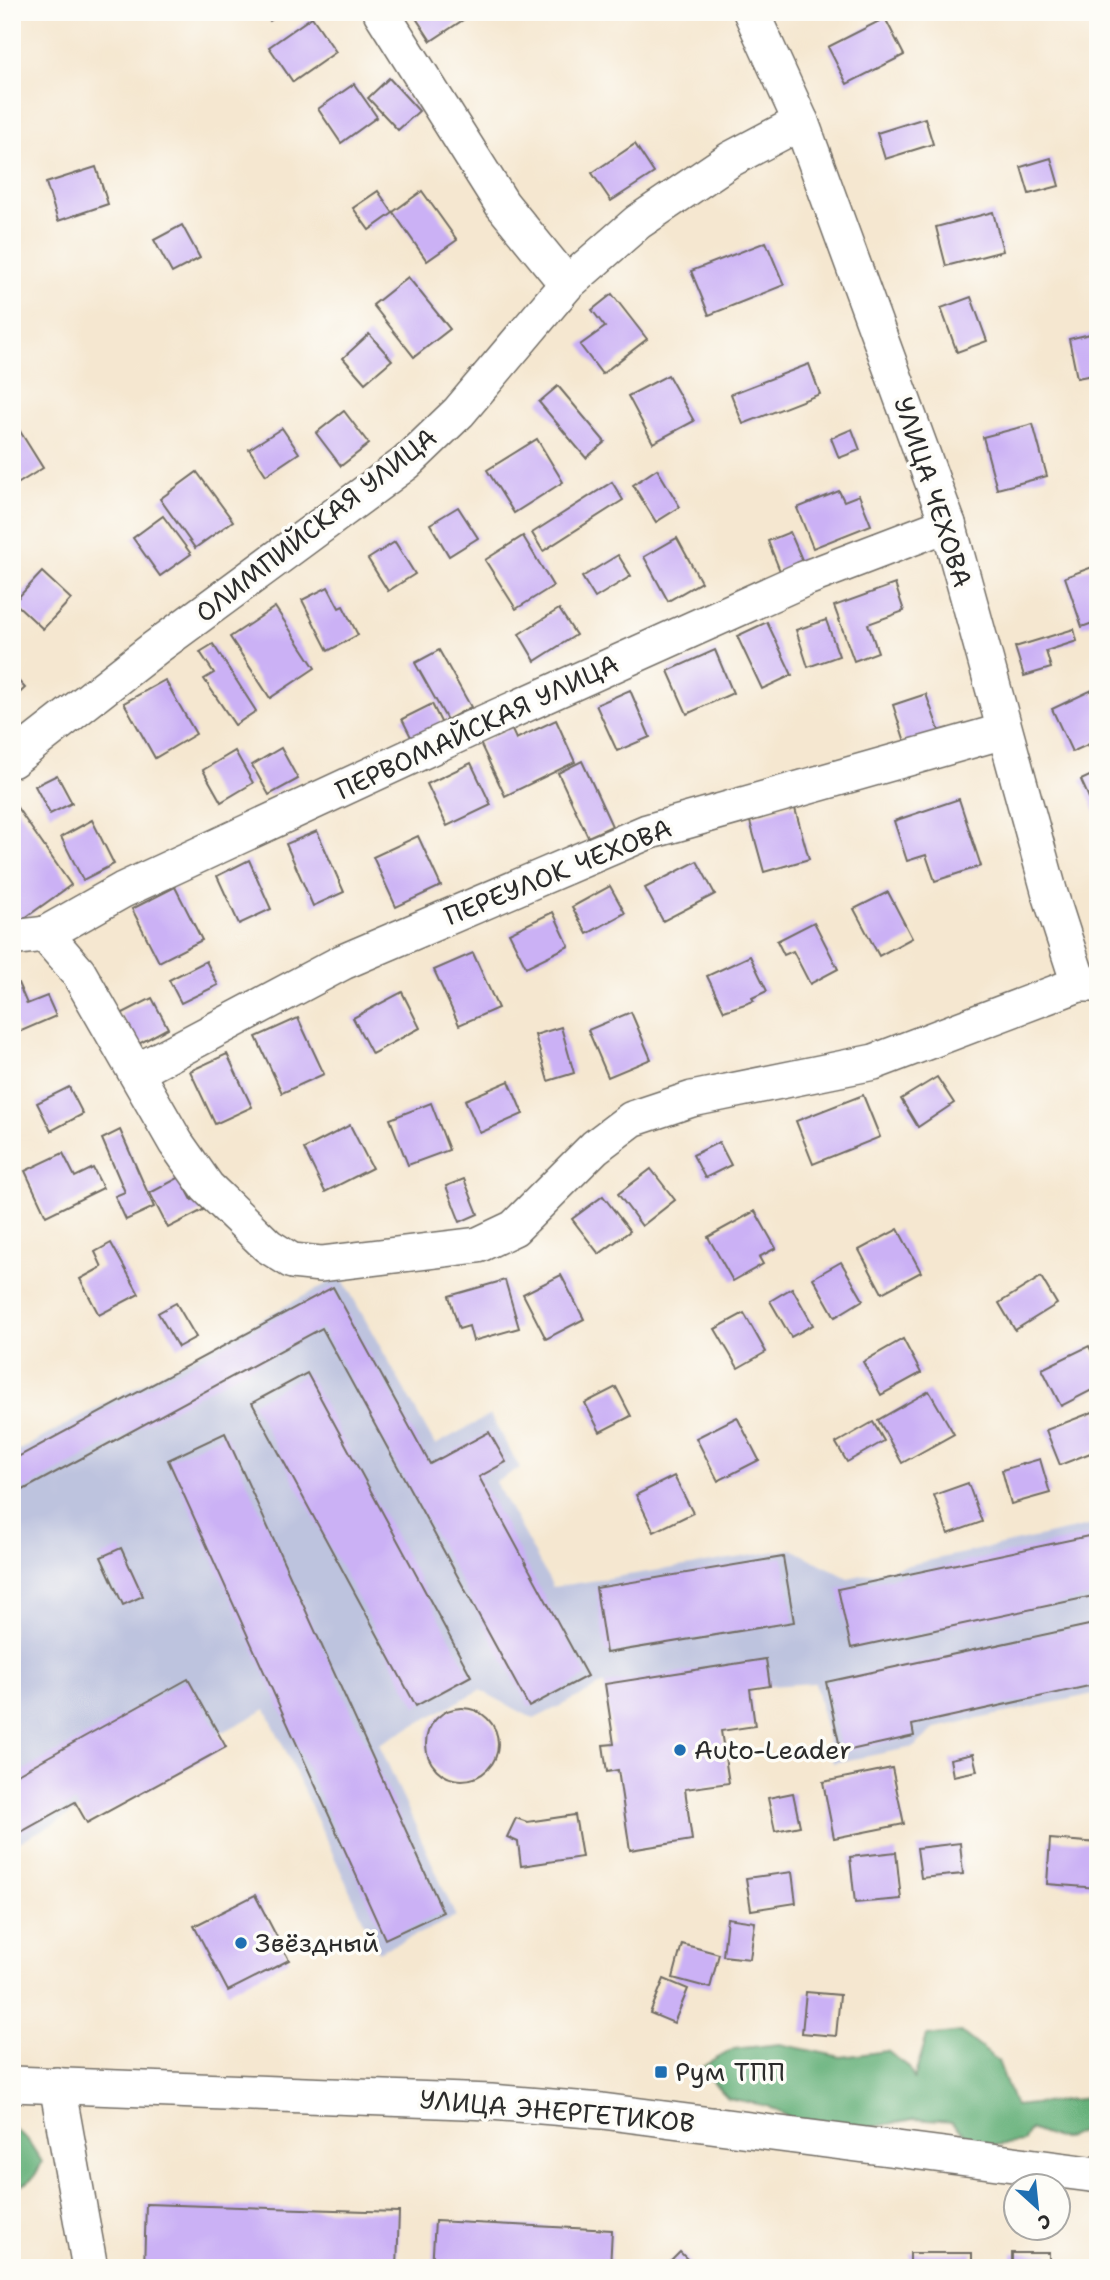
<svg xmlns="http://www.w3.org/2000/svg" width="1110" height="2280" font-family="'Shantell Sans',sans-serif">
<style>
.industrial{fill:#bdc3de}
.forest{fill:#65b079;stroke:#486e52;stroke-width:2}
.building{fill:#cbb1f5}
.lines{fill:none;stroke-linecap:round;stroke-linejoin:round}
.minor-casing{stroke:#726d65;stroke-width:38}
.minor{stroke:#fff;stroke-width:35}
.poi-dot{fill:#1f6fb2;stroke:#fdfcf7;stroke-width:2.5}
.labels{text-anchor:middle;stroke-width:7;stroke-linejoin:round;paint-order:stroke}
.street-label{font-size:26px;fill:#2b2b2b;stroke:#fdfcf7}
.poi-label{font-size:26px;fill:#2b2b2b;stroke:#fdfcf7;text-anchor:start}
</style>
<rect width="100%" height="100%" fill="#fdfcf7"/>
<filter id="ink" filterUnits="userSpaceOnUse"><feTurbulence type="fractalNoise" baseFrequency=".0143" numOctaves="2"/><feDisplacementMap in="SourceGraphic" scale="14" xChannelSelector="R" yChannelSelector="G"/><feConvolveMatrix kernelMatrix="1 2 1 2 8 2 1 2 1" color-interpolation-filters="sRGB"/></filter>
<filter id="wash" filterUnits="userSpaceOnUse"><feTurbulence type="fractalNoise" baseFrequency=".00686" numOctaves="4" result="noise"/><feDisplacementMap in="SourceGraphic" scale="28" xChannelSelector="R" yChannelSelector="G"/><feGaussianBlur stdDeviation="1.57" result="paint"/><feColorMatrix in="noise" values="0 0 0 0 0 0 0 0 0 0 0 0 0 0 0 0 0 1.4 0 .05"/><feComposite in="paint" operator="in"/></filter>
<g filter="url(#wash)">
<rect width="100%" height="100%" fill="#f5e7d0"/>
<path class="industrial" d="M341 1276 435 1445 490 1415 520 1468 495 1482 553 1587 792 1549 848 1578 1098 1524V1693L936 1728 914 1747 833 1763 815 1683 770 1686 609 1710 604 1684 534 1719 480 1690 379 1744 456 1917 378 1952 266 1709 12 1846V1454Z"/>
<g class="forest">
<path d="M961 2032 998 2061 1015 2106 1098 2097V2121C1067 2141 1064 2143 1030 2129L1023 2142 978 2147 952 2122 914 2119 853 2131 809 2128 768 2106 728 2098 700 2068 734 2049 780 2044 841 2057 887 2051 909 2067 914 2079 927 2036Z"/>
<path d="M12 2127 27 2139 42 2162C36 2175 29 2188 12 2186Z"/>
</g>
<g id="blocks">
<g class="building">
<path d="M264 12H284L270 21Z"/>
<path d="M412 12H475L431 41Z"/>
<path d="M312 17 336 52 293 82 269 47Z"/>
<path d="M885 18 904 55 847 84 828 47Z"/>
<path d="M389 78 419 111 398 130 368 98Z"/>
<path d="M354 84 377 117 341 143 318 109Z"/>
<path d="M925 118 933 144 885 159 877 133Z"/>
<path d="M635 144 654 173 611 201 592 173Z"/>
<path d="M1051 158 1059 186 1029 194 1021 167Z"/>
<path d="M96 167 108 204 58 221 46 183Z"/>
<path d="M378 191 393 213 369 230 353 208Z"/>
<path d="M422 191 457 240 427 261 393 212Z"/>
<path d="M993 212 1003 251 946 266 936 227Z"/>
<path d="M182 225 200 258 172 273 154 240Z"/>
<path d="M766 242 784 285 709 315 691 271Z"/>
<path d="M408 277 450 329 414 357 373 305Z"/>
<path d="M612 294 647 339 602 374 580 345 605 327 592 310Z"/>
<path d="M971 297 987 341 957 352 941 308Z"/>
<path d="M1098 332V374L1077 378 1069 339Z"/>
<path d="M369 334 392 360 365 383 343 358Z"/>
<path d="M809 364 820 394 743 424 731 394Z"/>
<path d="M668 375 694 421 653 443 628 396Z"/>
<path d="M558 386 605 442 586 458 539 402Z"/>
<path d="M344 411 369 444 341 466 316 433Z"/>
<path d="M1033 424 1047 476 997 489 983 437Z"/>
<path d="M18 428 43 468 14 486 12 432Z"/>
<path d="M282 428 299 453 266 475 249 449Z"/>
<path d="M852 429 860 450 839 458 831 438Z"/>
<path d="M537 439 563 482 514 513 487 470Z"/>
<path d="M657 469 680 507 656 522 633 485Z"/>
<path d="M197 472 233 521 195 548 160 499Z"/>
<path d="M612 482 623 500 543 551 532 533Z"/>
<path d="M839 491 844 501 859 495 871 525 813 548 797 508Z"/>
<path d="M458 507 478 538 449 556 430 524Z"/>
<path d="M163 516 191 554 160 576 133 538Z"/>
<path d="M790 532 803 562 780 571 768 541Z"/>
<path d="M523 536 553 586 516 609 485 560Z"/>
<path d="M677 538 701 582 668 601 644 557Z"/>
<path d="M395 542 415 574 388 591 368 559Z"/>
<path d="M618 555 631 576 595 598 582 577Z"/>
<path d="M1098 565V621L1082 627 1065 577Z"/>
<path d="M42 572 71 599 43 629 14 602Z"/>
<path d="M895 584 904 611 868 624 878 652 854 661 834 606Z"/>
<path d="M328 587 339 608 343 606 358 635 328 651 302 600Z"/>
<path d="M275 607 315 668 270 698 230 637Z"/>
<path d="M559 609 576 635 535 661 519 634Z"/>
<path d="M826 620 839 656 808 667 796 630Z"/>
<path d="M767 622 792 675 762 689 737 636Z"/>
<path d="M1074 629 1077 641 1046 651 1051 668 1024 676 1015 647Z"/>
<path d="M213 644 256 711 235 725 204 679 214 673 200 652Z"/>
<path d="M439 650 471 707 447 720 415 663Z"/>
<path d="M715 650 733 693 687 714 668 671Z"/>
<path d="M12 674 25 688 12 700Z"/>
<path d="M165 680 196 734 155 758 124 703Z"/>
<path d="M630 690 650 737 617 751 596 705Z"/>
<path d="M1092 690 1098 702V740L1072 752 1052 709Z"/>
<path d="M926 694 941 736 907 748 893 705Z"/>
<path d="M432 704 442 724 412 739 402 719Z"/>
<path d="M556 720 575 762 505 796 480 743 511 728 516 739Z"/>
<path d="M281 748 298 779 269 795 252 765Z"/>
<path d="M235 751 253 783 221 802 203 770Z"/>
<path d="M582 761 612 826 588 837 558 773Z"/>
<path d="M471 763 491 805 447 826 427 784Z"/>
<path d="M1098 772V818L1081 780Z"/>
<path d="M57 775 72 803 50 814 35 786Z"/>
<path d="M959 799 981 866 935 881 926 855 907 861 894 821Z"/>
<path d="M794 805 809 859 764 872 749 818Z"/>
<path d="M16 806 71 885 22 920 12 905V808Z"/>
<path d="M92 820 114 864 83 880 61 837Z"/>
<path d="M317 831 344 892 313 906 286 844Z"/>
<path d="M418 836 441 886 396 907 373 857Z"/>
<path d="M249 860 271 909 239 924 217 876Z"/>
<path d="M697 861 715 894 663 921 645 888Z"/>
<path d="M610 886 625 913 587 934 572 907Z"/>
<path d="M175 887 202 940 159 962 132 909Z"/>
<path d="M888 892 912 938 879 956 854 909Z"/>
<path d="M553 912 569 946 526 967 509 933Z"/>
<path d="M814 922 838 969 810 984 793 951 784 955 777 941Z"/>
<path d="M473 953 498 1008 459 1025 434 970Z"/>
<path d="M750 956 767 991 752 998 754 1001 724 1011 707 976Z"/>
<path d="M206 961 218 985 181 1003 169 980Z"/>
<path d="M18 983 27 1004 47 996 56 1016 19 1032 12 1017V986Z"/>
<path d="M402 992 420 1028 372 1054 353 1018Z"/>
<path d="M152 998 168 1028 137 1045 121 1014Z"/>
<path d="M631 1012 651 1059 608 1077 588 1030Z"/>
<path d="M298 1018 324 1074 282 1093 256 1037Z"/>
<path d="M561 1027 574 1073 548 1081 535 1035Z"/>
<path d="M1094 1031H1098V1057H1095Z"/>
<path d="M227 1054 252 1107 215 1124 190 1071Z"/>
<path d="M937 1077 954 1103 918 1127 901 1099Z"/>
<path d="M509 1081 523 1114 480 1133 465 1100Z"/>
<path d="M69 1087 83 1114 51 1131 37 1103Z"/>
<path d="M863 1095 880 1137 813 1164 796 1121Z"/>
<path d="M431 1103 449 1150 408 1165 390 1119Z"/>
<path d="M350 1125 372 1168 325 1192 304 1149Z"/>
<path d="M120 1130 154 1207 126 1220 115 1196 125 1192 102 1139Z"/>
<path d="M719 1142 731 1165 705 1178 693 1155Z"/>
<path d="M63 1153 75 1177 93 1168 103 1188 46 1216 25 1171Z"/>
<path d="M651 1169 675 1200 642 1226 618 1194Z"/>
<path d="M180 1177 192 1200 199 1197 205 1209 168 1228 150 1193Z"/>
<path d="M464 1179 478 1214 460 1222 446 1186Z"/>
<path d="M603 1196 630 1231 599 1254 572 1219Z"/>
<path d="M755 1211 776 1248 759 1257 763 1264 733 1281 708 1237Z"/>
<path d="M898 1229 921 1272 882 1293 859 1250Z"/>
<path d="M111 1243 139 1294 99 1315 80 1279 102 1267 95 1252Z"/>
<path d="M841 1262 863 1300 835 1317 813 1278Z"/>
<path d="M561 1275 584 1319 546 1339 523 1294Z"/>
<path d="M1041 1277 1057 1304 1015 1330 999 1303Z"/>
<path d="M505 1280 519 1328 473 1341 469 1326 459 1329 449 1296Z"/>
<path d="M333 1287 430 1464 489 1432 506 1462 479 1477 587 1676 529 1707 322 1328 12 1496V1460Z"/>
<path d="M792 1288 813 1325 791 1337 770 1301Z"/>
<path d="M176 1303 196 1337 178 1347 158 1313Z"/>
<path d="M744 1313 766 1352 738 1368 715 1329Z"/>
<path d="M903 1339 921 1373 881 1395 863 1362Z"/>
<path d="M1089 1346 1098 1364V1387L1061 1406 1042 1369Z"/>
<path d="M307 1373 471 1676 416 1706 252 1403Z"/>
<path d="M616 1387 631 1416 600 1432 585 1403Z"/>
<path d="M929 1391 954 1434 902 1463 878 1420Z"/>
<path d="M1098 1410V1450L1060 1465 1046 1430Z"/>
<path d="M737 1417 759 1460 718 1481 696 1438Z"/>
<path d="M873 1422 884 1441 847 1462 836 1443Z"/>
<path d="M225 1433 443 1912 385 1939 168 1460Z"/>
<path d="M1040 1459 1050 1493 1011 1504 1002 1470Z"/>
<path d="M674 1476 693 1513 654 1532 636 1495Z"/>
<path d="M968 1483 982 1522 948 1534 934 1495Z"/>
<path d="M1098 1534V1595L851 1648 838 1589Z"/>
<path d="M121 1548 143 1596 123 1605 101 1557Z"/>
<path d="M783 1557 794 1622 606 1653 596 1588Z"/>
<path d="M1098 1623V1684L912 1725 914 1736 841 1752 826 1682Z"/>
<path d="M766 1659 770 1686 750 1689 755 1726 721 1731 729 1783 685 1789 692 1840 630 1850 618 1770 607 1772 603 1745 614 1744 605 1684Z"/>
<path d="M188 1679 226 1747 87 1823 75 1802 12 1837V1777Z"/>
<circle cx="462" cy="1744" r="36"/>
<path d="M973 1754 977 1771 953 1776 950 1759Z"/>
<path d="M892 1768 904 1824 834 1838 823 1782Z"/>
<path d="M793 1793 800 1826 775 1831 768 1798Z"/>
<path d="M575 1815 582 1857 521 1866 518 1842 507 1837 516 1818 527 1822Z"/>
<path d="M1050 1839 1098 1843V1888L1047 1884Z"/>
<path d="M960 1843 963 1874 921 1878 917 1848Z"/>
<path d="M896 1852 901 1899 855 1903 850 1857Z"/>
<path d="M792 1872 796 1903 751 1910 746 1878Z"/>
<path d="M255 1895 289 1960 228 1991 194 1926Z"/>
<path d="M727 1918 755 1922 750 1959 723 1956Z"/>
<path d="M682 1944 719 1954 710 1988 673 1978Z"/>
<path d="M664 1979 688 1989 674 2023 650 2013Z"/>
<path d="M806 1992 840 1995 836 2036 802 2033Z"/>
<path d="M146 2204 399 2212 397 2268H144Z"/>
<path d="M435 2221 612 2230 610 2268H432Z"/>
<path d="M680 2252 696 2268H664Z"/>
<rect x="910" y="2253" width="62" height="15"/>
<rect x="1012" y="2253" width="37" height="15"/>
</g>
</g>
</g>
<g filter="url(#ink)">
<use href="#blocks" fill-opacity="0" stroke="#726d65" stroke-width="2"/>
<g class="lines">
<g class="minor-casing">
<g id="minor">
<path d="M381 12 502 204 567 284"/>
<path d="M751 12 801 122 948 524 1050 894 1079 984"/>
<path d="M12 760 155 648 406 463 459 412 567 284 638 222 731 159 801 122"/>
<path d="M45 934 78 972 176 1143 207 1187 268 1246 292 1261 321 1264 478 1245 514 1228 595 1147 632 1119 692 1099 874 1062 1079 984H1098"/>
<path d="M12 938 45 934 123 890 468 730 804 579 948 524"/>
<path d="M136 1072 343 962 647 832 1004 731"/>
<path d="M12 2084 491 2102 602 2111 1098 2175"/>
<path d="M57 2085 90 2268"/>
</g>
</g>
<use href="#minor" class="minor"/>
</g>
</g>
<g class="poi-dot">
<circle cx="680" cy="1750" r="7"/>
<circle cx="241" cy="1943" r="7"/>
<rect x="654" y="2065" width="14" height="14" rx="3.5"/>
</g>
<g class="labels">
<g class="street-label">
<text transform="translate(933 492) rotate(72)" y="9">УЛИЦА ЧЕХОВА</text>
<text transform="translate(316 525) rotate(-38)" y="9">ОЛИМПИЙСКАЯ УЛИЦА</text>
<text transform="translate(477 727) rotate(-25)" y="9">ПЕРВОМАЙСКАЯ УЛИЦА</text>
<text transform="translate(558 872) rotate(-22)" y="9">ПЕРЕУЛОК ЧЕХОВА</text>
<text transform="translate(557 2111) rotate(5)" y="9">УЛИЦА ЭНЕРГЕТИКОВ</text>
</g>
<g class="poi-label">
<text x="694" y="1759">Auto-Leader</text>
<text x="255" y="1952">Звёздный</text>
<text x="675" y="2081">Рум ТПП</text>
</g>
</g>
<rect width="1110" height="2280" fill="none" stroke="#fdfcf7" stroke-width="42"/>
<g transform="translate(1037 2207) rotate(153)"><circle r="33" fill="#fdfcf7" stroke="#a9a8a5" stroke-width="2"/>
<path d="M0-5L12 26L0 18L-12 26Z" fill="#1f6fb2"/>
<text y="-10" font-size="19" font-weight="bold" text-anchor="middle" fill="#2b2b2b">С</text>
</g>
</svg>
